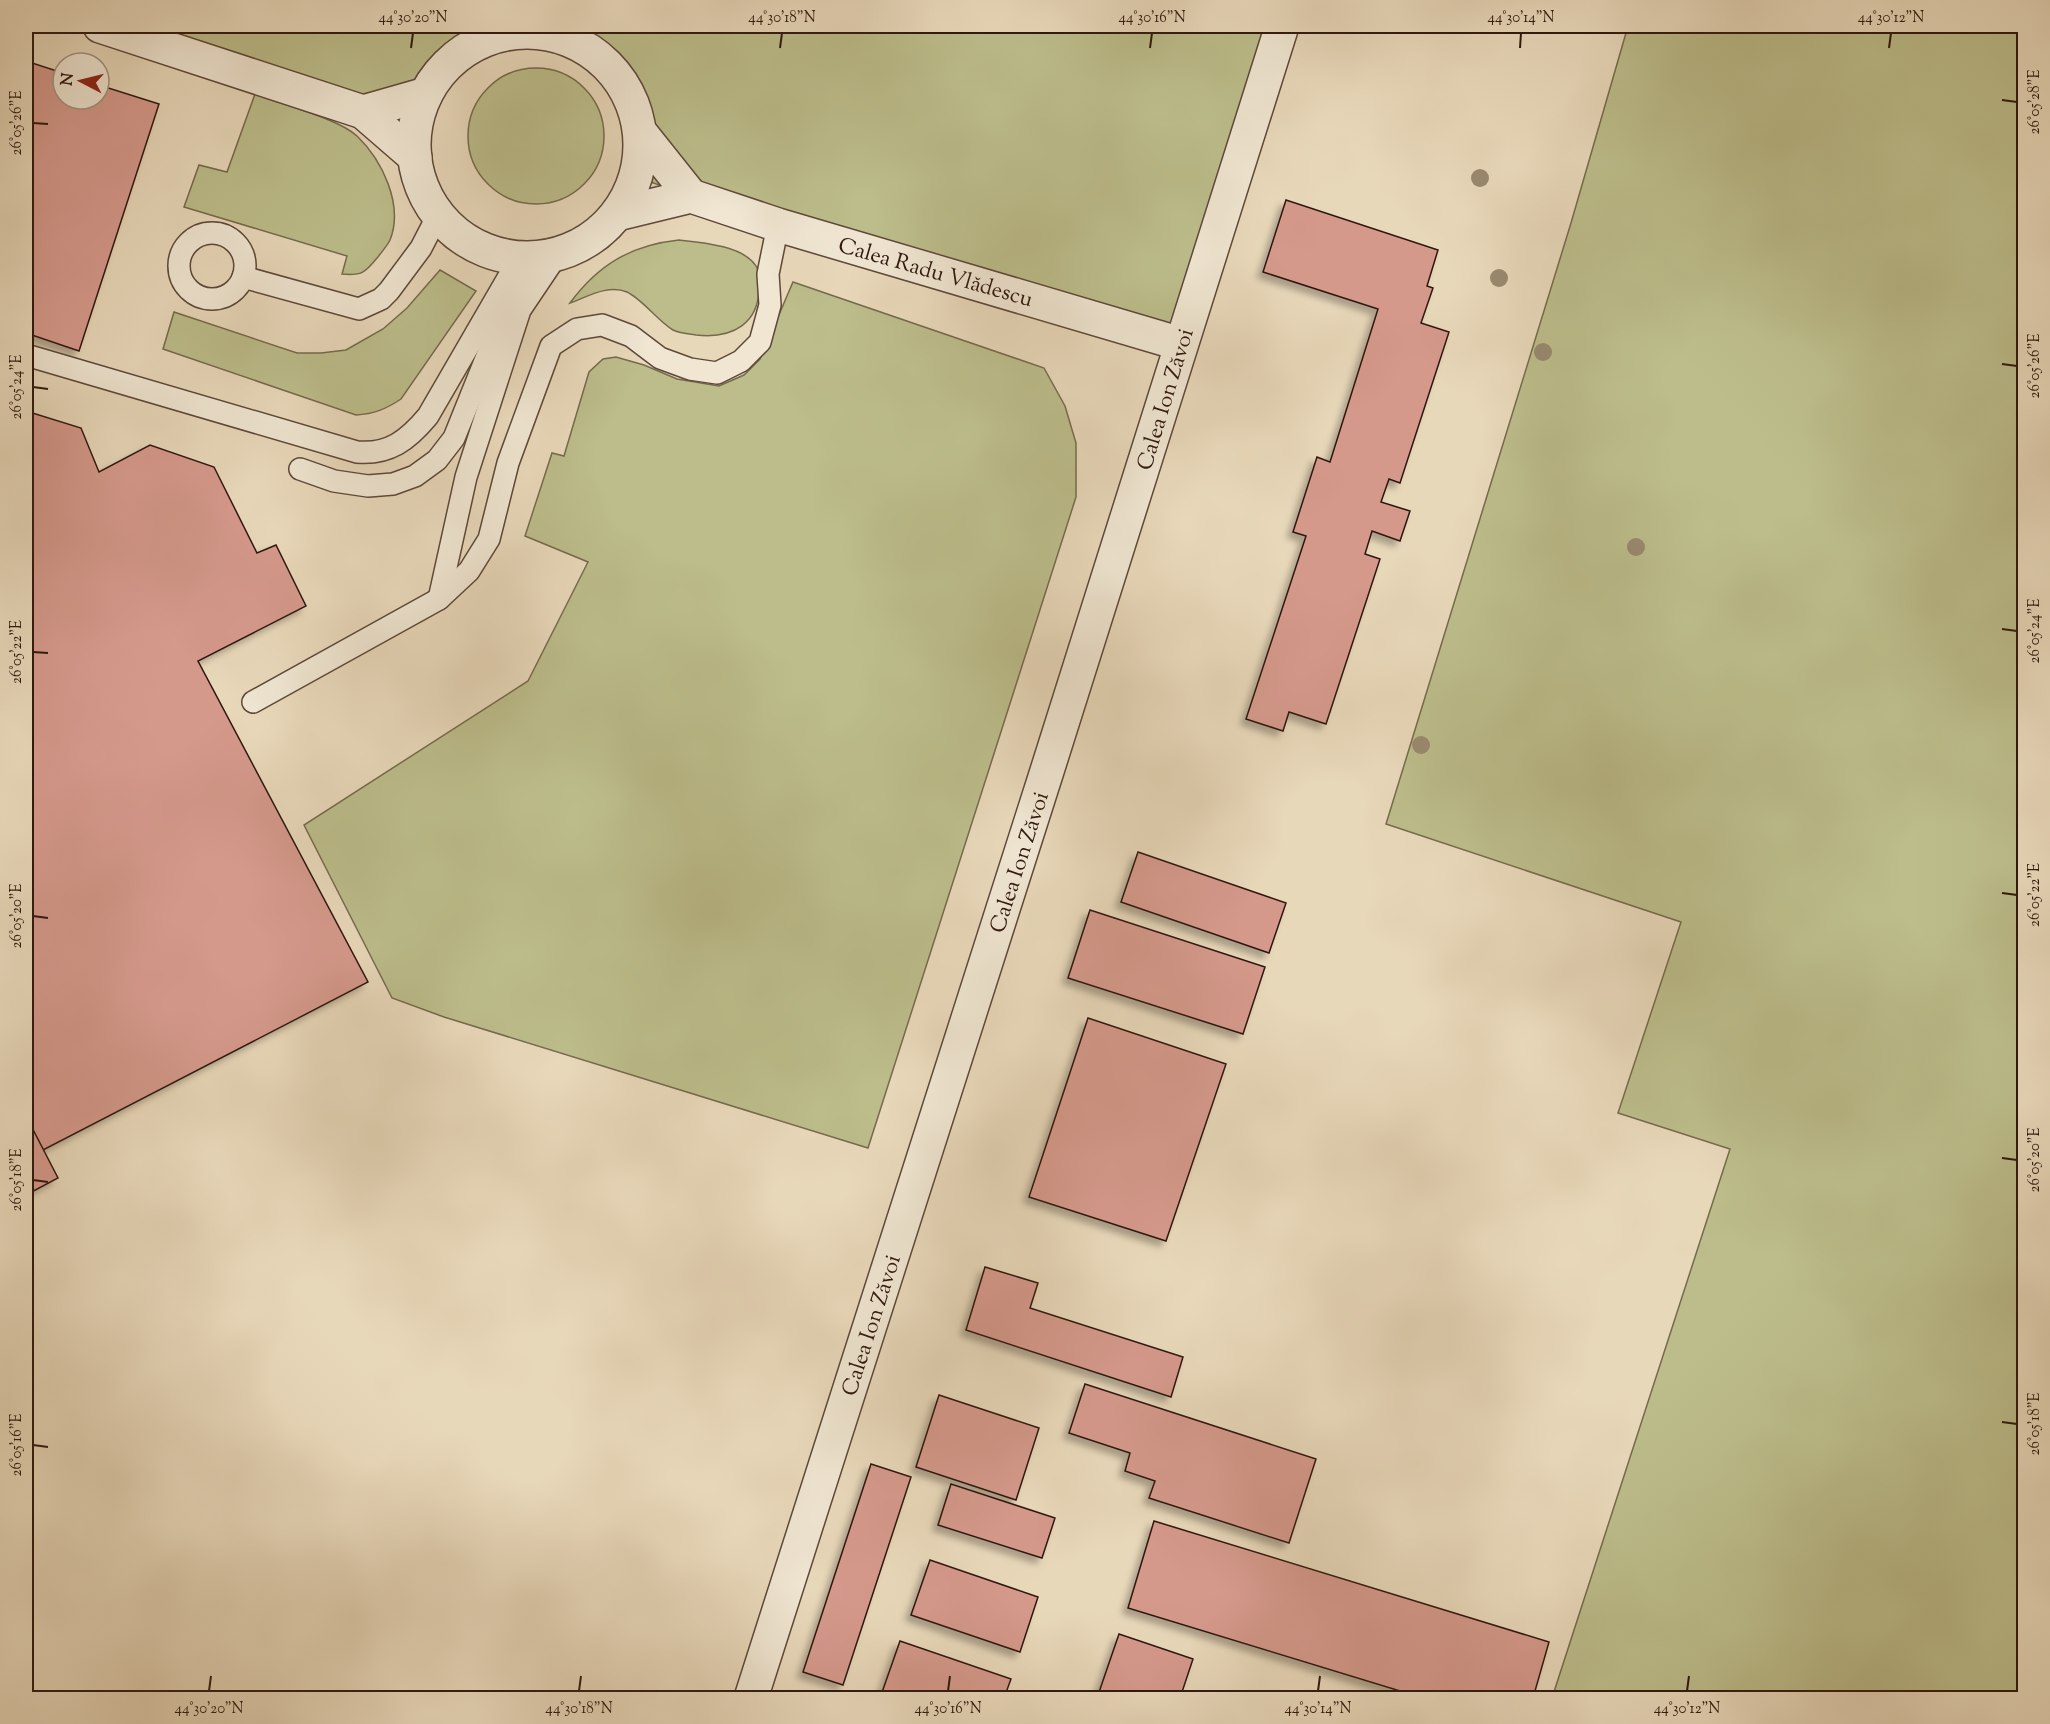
<svg xmlns="http://www.w3.org/2000/svg" width="2050" height="1724" font-family="'Sorts Mill Goudy',serif">
<style>
.green{fill:#bcbd8b;stroke:#766a4d;stroke-width:1.5}
.building{fill:#d5998c;stroke:#2f180f;stroke-width:1.5;filter:url(#shadow)}
.lines{fill:none;stroke-linecap:round;stroke-linejoin:round}
.lane-casing{stroke:#5d483a;stroke-width:24}
.street-casing{stroke:#5d483a;stroke-width:36}
.lane{stroke:#f0e6d2;stroke-width:21}
.street{stroke:#f0e6d2;stroke-width:33}
.tree{fill:#998a70}
.ticks{fill:none;stroke:#2f180f;stroke-width:2}
.labels{text-anchor:middle;stroke-width:5;stroke-linejoin:round;paint-order:stroke}
.street-label{font-size:22px;fill:#2f180f;stroke:#f0e6d2}
.neatline{fill:none;stroke:#2f180f;stroke-width:2}
.ticks-label{font-size:15px;text-anchor:middle;fill:#2f180f}
</style>
<defs>
<filter id="shadow"><feDropShadow dx="-5.5" dy="5.5" stdDeviation="3" flood-color="#0004"/></filter>
</defs>
<rect width="100%" height="100%" fill="#e8d8ba"/>
<filter id="stains"><feTurbulence type="fractalNoise" baseFrequency=".00333" numOctaves="4"/><feColorMatrix values="0 0 0 0 .2 0 0 0 0 .09 0 0 0 0 .02 0 0 0 .5 -.17"/></filter>
<radialGradient id="worn" r=".72"><stop offset=".6" stop-color="#630" stop-opacity="0"/><stop offset="1" stop-color="#630" stop-opacity=".3"/></radialGradient>
<g class="green">
<path d="M99 26H1282L1181 344 691 196 636 177C642 143 641 111 619 82 615 76 611 67 605 64 594 57 579 53 567 48 556 43 541 33 529 32 519 31 507 34 497 36 448 51 424 87 414 135Z"/>
<path d="M1628 26H2024V1698H1552L1730 1149 1618 1113 1681 922 1386 824 1571 223Z"/>
<circle cx="536" cy="136" r="68"/>
<path d="M255 94C281 104 339 119 357 136 382 160 404 205 390 240 387 246 381 253 377 258 365 273 361 276 342 274L347 256 184 207 199 165 227 172Z"/>
<path d="M679 240C700 242 749 246 758 270 759 273 759 279 759 283 761 324 732 339 696 335 689 334 679 333 673 330 658 321 642 299 627 292 608 284 587 297 570 303 598 265 631 245 679 240Z"/>
<path d="M440 270 476 291 401 399C386 409 374 414 356 415L163 349 174 312 297 353H321L346 350 383 329 407 308Z"/>
<path d="M793 282 1044 368 1065 406 1076 443V497L868 1148 444 1017 392 998 304 825 528 681 588 562 525 536 552 453 564 456 589 372 603 359 616 357 644 365 677 379 719 386 744 375 760 359Z"/>
</g>
<g class="building">
<path d="M26 61 63 73V99H99V85L159 104 79 351 26 333Z"/>
<path d="M1286 200 1438 250 1427 286 1433 288 1421 323 1449 332 1400 483 1389 479 1381 502 1410 511 1400 541 1372 531 1365 554 1380 559 1326 724 1289 712 1283 731 1246 719 1306 536 1293 532 1317 457 1330 462 1378 309 1263 272Z"/>
<path d="M26 411 81 428 99 472 150 445 214 467 257 553 276 545 306 606 198 661 368 982 43 1150 26 1116Z"/>
<path d="M1138 852 1286 903 1269 953 1121 902Z"/>
<path d="M1090 910 1265 967 1243 1034 1068 978Z"/>
<path d="M1088 1018 1226 1064 1166 1241 1029 1197Z"/>
<path d="M26 1116 58 1178 26 1195Z"/>
<path d="M985 1267 1038 1283 1030 1308 1183 1357 1171 1397 966 1330Z"/>
<path d="M1085 1384 1316 1459 1289 1543 1149 1498 1155 1481 1125 1471 1130 1453 1069 1433Z"/>
<path d="M939 1395 1039 1428 1016 1500 916 1467Z"/>
<path d="M871 1464 911 1477 843 1685 803 1672Z"/>
<path d="M951 1484 1055 1518 1042 1558 938 1525Z"/>
<path d="M1154 1521 1549 1642 1533 1698H1423L1128 1608Z"/>
<path d="M930 1560 1038 1597 1020 1652 911 1615Z"/>
<path d="M1119 1634 1193 1659 1180 1698H1097Z"/>
<path d="M900 1641 1011 1679 1004 1698H880Z"/>
</g>
<g class="lines">
<g class="lane-casing">
<g id="lane">
<circle cx="212" cy="266" r="33"/>
<path d="M243 277 359 309 381 299 389 291 421 248 438 215"/>
<path d="M26 355 357 452C389 455 408 440 428 416L519 259"/>
<path d="M300 469 334 481 368 486 393 484 415 476 437 460 454 438 508 304 537 258"/>
<path d="M439 599 466 477 520 310 557 255"/>
<path d="M253 702 439 599 469 571 489 539 508 463 551 346 577 329 602 325 631 336 660 358 690 369 717 373 741 361 760 342 770 305 768 274 778 225"/>
</g>
</g>
<g class="street-casing">
<g id="street">
<path d="M100 26 363 112 415 157"/>
<circle cx="527" cy="145" r="113"/>
<path d="M363 112 426 94"/>
<path d="M640 132 691 196"/>
<path d="M617 214 691 196 778 225 1181 344"/>
<path d="M751 1698 1047 771 1282 26"/>
</g>
</g>
<use href="#lane" class="lane"/>
<use href="#street" class="street"/>
</g>
<g class="tree">
<circle cx="1480" cy="178" r="9"/>
<circle cx="1499" cy="278" r="9"/>
<circle cx="1543" cy="352" r="9"/>
<circle cx="1636" cy="547" r="9"/>
<circle cx="1421" cy="745" r="9"/>
</g>
<path class="ticks" d="M411 48 413 33M780 48 782 33M1150 48 1152 33M1520 48 1521 33M1889 48 1891 33M2002 100 2017 102M33 123 48 124M2002 364 2017 366M33 387 48 389M2002 629 2017 631M33 652 48 653M2002 893 2017 895M33 916 48 918M2002 1158 2017 1160M33 1180 48 1182M2002 1422 2017 1424M33 1445 48 1447M209 1691 211 1676M579 1691 581 1676M948 1691 950 1676M1318 1691 1320 1676M1687 1691 1689 1676"/>
<g class="labels">
<g class="street-label">
<text transform="translate(936 271) rotate(16)" y="8">Calea Radu Vlădescu</text>
<text transform="translate(1164 399) rotate(-73)" y="8">Calea Ion Zăvoi</text>
<text transform="translate(1018 862) rotate(-72)" y="8">Calea Ion Zăvoi</text>
<text transform="translate(870 1325) rotate(-72)" y="8">Calea Ion Zăvoi</text>
</g>
</g>
<rect width="2050" height="1724" fill="none" stroke="#e8d8ba" stroke-width="66"/>
<g transform="translate(81 81) rotate(277)"><circle r="28" fill="#f0e6d2" stroke="#a39484" stroke-width="1.5"/>
<path d="M0-4.5L10 22L0 15L-10 22Z" fill="#8f2418"/>
<text y="-9" font-size="16" font-weight="bold" text-anchor="middle" fill="#2f180f">N</text>
</g>
<rect x="33" y="33" width="1984" height="1658" class="neatline"/>
<g class="ticks-label">
<text x="413" y="22">44°30'20"N</text>
<text x="782" y="22">44°30'18"N</text>
<text x="1152" y="22">44°30'16"N</text>
<text x="1521" y="22">44°30'14"N</text>
<text x="1891" y="22">44°30'12"N</text>
<text transform="translate(2034 102) rotate(-90)" y="5">26°05'28"E</text>
<text transform="translate(16 123) rotate(-90)" y="5">26°05'26"E</text>
<text transform="translate(2034 366) rotate(-90)" y="5">26°05'26"E</text>
<text transform="translate(16 387) rotate(-90)" y="5">26°05'24"E</text>
<text transform="translate(2034 631) rotate(-90)" y="5">26°05'24"E</text>
<text transform="translate(16 652) rotate(-90)" y="5">26°05'22"E</text>
<text transform="translate(2034 895) rotate(-90)" y="5">26°05'22"E</text>
<text transform="translate(16 916) rotate(-90)" y="5">26°05'20"E</text>
<text transform="translate(2034 1160) rotate(-90)" y="5">26°05'20"E</text>
<text transform="translate(16 1180) rotate(-90)" y="5">26°05'18"E</text>
<text transform="translate(2034 1424) rotate(-90)" y="5">26°05'18"E</text>
<text transform="translate(16 1445) rotate(-90)" y="5">26°05'16"E</text>
<text x="209" y="1713">44°30'20"N</text>
<text x="579" y="1713">44°30'18"N</text>
<text x="948" y="1713">44°30'16"N</text>
<text x="1318" y="1713">44°30'14"N</text>
<text x="1687" y="1713">44°30'12"N</text>
</g>
<rect width="100%" height="100%" filter="url(#stains)"/>
<rect width="100%" height="100%" fill="url(#worn)"/>
</svg>
